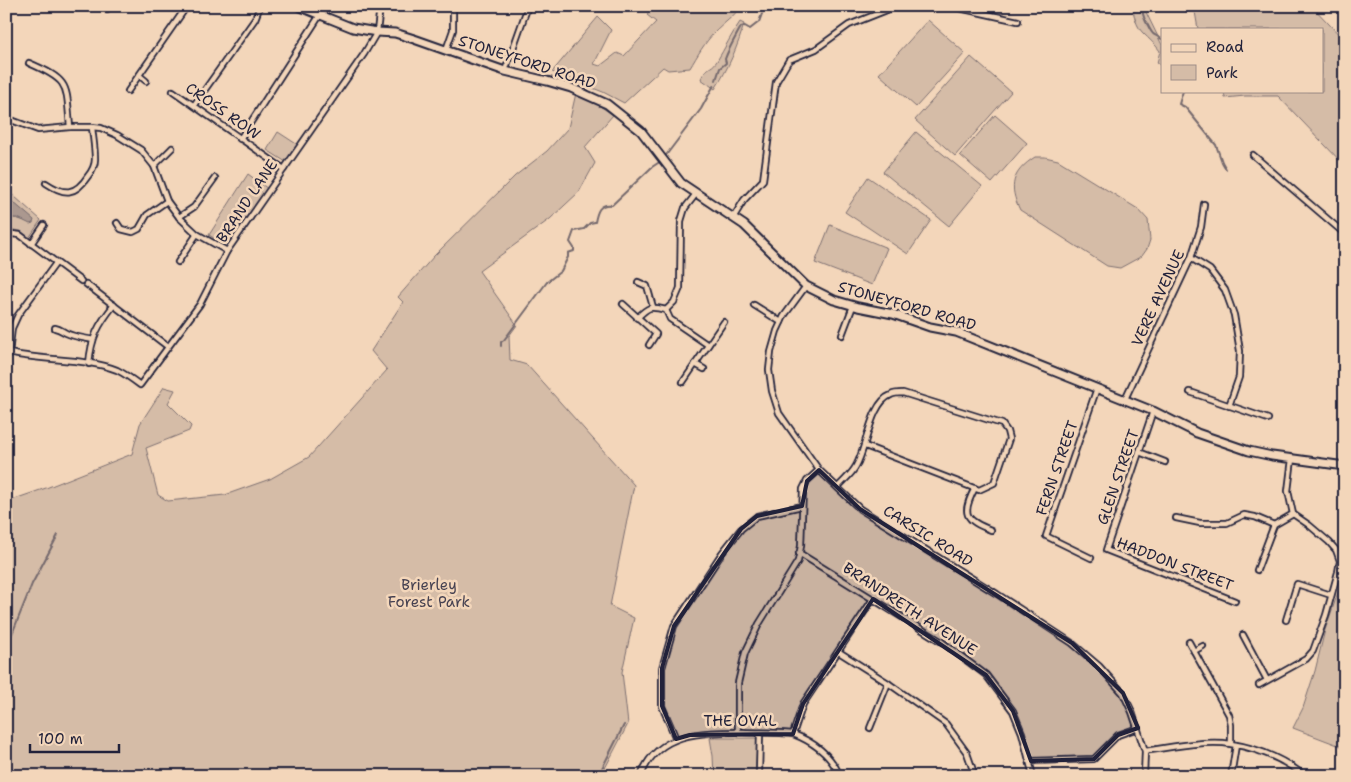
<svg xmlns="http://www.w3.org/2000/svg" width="1351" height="782" font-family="'Shantell Sans',sans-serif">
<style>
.green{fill:#d5bca7;stroke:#7c6f71}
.water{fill:#ab988f;stroke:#74696d}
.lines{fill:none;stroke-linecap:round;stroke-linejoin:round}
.stream{stroke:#74696d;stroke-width:2}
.street-casing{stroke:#22223b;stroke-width:8}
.secondary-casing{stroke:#22223b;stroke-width:11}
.street{stroke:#f3d6ba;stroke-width:4.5}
.secondary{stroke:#f3d6ba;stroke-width:7}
.marked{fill:#22223b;fill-opacity:0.2;stroke:#22223b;stroke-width:4;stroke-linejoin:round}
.labels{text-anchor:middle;stroke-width:5;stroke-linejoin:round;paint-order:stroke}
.street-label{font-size:15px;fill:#22223b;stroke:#f3d6ba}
.park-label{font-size:15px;fill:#464151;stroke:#f3d6ba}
</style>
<rect width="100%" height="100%" fill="#f3d6ba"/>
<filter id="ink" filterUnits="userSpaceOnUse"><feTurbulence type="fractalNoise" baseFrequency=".02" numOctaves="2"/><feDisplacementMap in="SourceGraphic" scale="10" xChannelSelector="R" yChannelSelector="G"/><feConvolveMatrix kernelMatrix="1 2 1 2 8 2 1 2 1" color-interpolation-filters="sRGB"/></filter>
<g filter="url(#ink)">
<g class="green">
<path d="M666 6H742C734 16 724 23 715 32 705 42 697 56 690 68L668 70 663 67 624 103 603 92 552 72 598 17 611 30 594 64 600 66 617 53 624 56 656 22 647 15 653 8Z"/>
<path d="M1132 6H1143L1162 45V66L1157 63 1160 51C1155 44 1149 39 1143 33 1136 26 1134 15 1132 6Z"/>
<path d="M1194 6H1312L1345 41V166L1278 96H1245L1225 98 1224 91H1322V29H1198Z"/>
<path d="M928 20 965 53 916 107 879 74Z"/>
<path d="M740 22 744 24C738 46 728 69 715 89L701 79C706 66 711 70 717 61 725 48 731 35 740 22Z"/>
<path d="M971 57 1011 92 955 156 915 120Z"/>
<path d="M576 93 597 104 613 115 585 147 595 163 579 192 550 219 479 271 517 325 509 336 510 360 527 365 634 485 610 606 634 618 622 672 628 724 601 776H6V502L46 488 132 454 140 424 164 387 175 390 168 403 191 426 189 431 146 448 158 495 168 501 225 495 270 479 309 457 387 370 371 351 403 302 398 297 434 256 515 176 547 151 568 128Z"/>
<path d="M995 115 1027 143 992 183 960 155Z"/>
<path d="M278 132 298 145 286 162 267 150Z"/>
<path d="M916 132 982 186 949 226 883 172Z"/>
<path d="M1035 157H1045L1058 160 1138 209 1148 220 1150 240 1147 249 1142 256 1120 268 1107 266 1020 210C1008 186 1012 172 1035 157Z"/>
<path d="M248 174 268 189 231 241C222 245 217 240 209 235Z"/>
<path d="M868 177 931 220 908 254 845 212Z"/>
<path d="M6 189 41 220 29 238 21 231 6 229V218C18 216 22 223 34 221L6 196Z"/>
<path d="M830 225 887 248 872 285 815 263Z"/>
<path d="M1345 573V750L1343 747 1293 728 1303 708 1315 671 1325 630Z"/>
<path d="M710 738H755L757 739 756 768 758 776H714L713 756Z"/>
</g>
<path class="water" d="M6 196 34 220 33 223 30 224 18 218H6Z"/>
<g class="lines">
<g class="stream">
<path d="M1142 6C1142 13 1143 16 1146 22 1153 34 1149 32 1162 39"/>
<path d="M716 80 720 68 726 63 725 59C729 48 735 38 741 27L745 26 750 29 759 22 763 11 768 6"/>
<path d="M1183 91 1179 104 1185 107 1216 145 1222 162 1226 169"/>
<path d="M664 158 701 109 714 85"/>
<path d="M501 346V342L504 340 547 282 561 271 568 257V253L574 251V248L570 242 574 231 584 229 590 223 595 222C597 212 599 203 612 205L652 167 661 161"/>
<path d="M6 649 32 584 58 535"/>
<path d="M598 776 624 725"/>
</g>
<g class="street-casing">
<g id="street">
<path d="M950 6 1018 21"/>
<path d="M107 9 109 6"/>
<path d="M446 50 453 30V6"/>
<path d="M29 63C71 81 66 85 70 127"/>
<path d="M505 71 528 6"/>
<path d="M140 76 146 81"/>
<path d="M128 91 187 6"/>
<path d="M173 91 284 169"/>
<path d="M194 105 255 19 260 6"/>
<path d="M6 118 38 130 70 127H92L101 128 117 135 141 150 154 166 167 201 179 217 197 234 227 251"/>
<path d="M240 139 320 15"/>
<path d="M6 150 7 151"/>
<path d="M1253 155 1345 234"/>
<path d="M154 166 172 148"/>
<path d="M46 183C64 195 75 196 88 176 92 171 95 165 95 159 95 148 93 138 92 127"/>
<path d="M696 194 685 208 681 221 680 288 674 302 666 310 670 319 708 345"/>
<path d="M179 217 194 207 215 178"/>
<path d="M733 218 744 200 763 180 776 82 789 60 816 49 849 25 897 6"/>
<path d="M117 223 121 229 133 232 139 229 147 215 167 201"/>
<path d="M6 239 12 234 20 235 81 281"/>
<path d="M31 244 44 225"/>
<path d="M1191 258 1210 270 1225 290 1234 315 1240 351 1239 377 1229 406"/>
<path d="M178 262 197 234"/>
<path d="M56 263 18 315 12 328 9 353C42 361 88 358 117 370 125 374 132 379 140 385L200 304 227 251 364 54 377 32 380 6"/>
<path d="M638 282 647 286 653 307"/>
<path d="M86 284 167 346"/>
<path d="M806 286 784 316 777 331 771 352 769 370 772 391 779 413 786 423 819 470 860 509 997 594 1072 643 1099 666 1123 693 1132 712 1145 751 1144 776"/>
<path d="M623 304 656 334 649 345"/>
<path d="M754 305 781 322"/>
<path d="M637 318C649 306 650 306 666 310"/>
<path d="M55 328C60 329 62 331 66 333 74 337 84 338 93 340"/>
<path d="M842 335 853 306"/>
<path d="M89 364C91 338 98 325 114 305"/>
<path d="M695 364 704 369"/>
<path d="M683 382 724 322"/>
<path d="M1190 392 1268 419"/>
<path d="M1125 399 1191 258 1201 227 1204 204"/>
<path d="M1153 411 1106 550 1235 601"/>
<path d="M1139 452 1165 462"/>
<path d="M838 487C844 480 852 474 856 466 867 448 870 403 891 395 894 393 899 393 903 393L1002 424 1007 431 1009 439 994 483 979 490 865 446"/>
<path d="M975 488C961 514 965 520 991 530"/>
<path d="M1176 518 1200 523H1227L1244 515 1255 517 1274 525"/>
<path d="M799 553 942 642 986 675 1013 711 1022 733 1033 776"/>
<path d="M1091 558 1046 536 1097 388"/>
<path d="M1257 570 1274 525 1293 514"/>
<path d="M1286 620 1297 584 1331 595"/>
<path d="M1243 635 1267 680"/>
<path d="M1189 642 1229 715 1231 725V744"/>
<path d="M1194 651 1203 646"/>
<path d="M839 652 888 683 946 724 967 753 975 776"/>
<path d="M1259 685 1306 659 1313 651 1326 615 1338 572 1340 561 1336 550 1329 542 1309 525 1293 514 1288 491 1292 459"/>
<path d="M870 728 888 683"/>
<path d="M738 732V683L745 653 759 624 798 561 801 546 803 489 807 481 819 470"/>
<path d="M793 734 803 704 873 599"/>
<path d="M676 739 662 706V668L674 626 722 553 741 529 757 516 802 506"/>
<path d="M1145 751C1169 747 1207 740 1231 744 1258 748 1283 759 1305 776"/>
<path d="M1031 761 1094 759 1118 735 1138 728"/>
<path d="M759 774 760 733"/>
<path d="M641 776C657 731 703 732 743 732 760 733 776 732 793 734 814 742 831 755 840 776"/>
<path d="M1231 776 1236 745"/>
</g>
</g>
<g class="secondary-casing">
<path id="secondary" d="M298 6 353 28 377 32 395 33 414 39 505 71 547 81 571 88 607 104 641 131 681 183 744 225 806 286 834 300 858 307 893 314 930 327 956 332 1153 411 1197 433 1249 451 1272 456 1345 466"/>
</g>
<use href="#street" class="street"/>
<use href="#secondary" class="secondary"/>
</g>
</g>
<path class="marked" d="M819 470 860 509 1072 643 1123 693 1138 728 1118 735 1094 759 1031 761 1013 711 986 675 873 599 803 704 793 734 690 735 676 739 662 706V668L674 626 741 529 757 516 802 506 807 481Z"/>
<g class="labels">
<g class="street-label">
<text transform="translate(527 62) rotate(18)" y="5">STONEYFORD ROAD</text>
<text transform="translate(223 111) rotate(35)" y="5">CROSS ROW</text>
<text transform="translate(247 201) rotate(-56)" y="5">BRAND LANE</text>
<text transform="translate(1158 298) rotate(-65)" y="5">VERE AVENUE</text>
<text transform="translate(907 306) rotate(16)" y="5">STONEYFORD ROAD</text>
<text transform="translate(1057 468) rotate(-71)" y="5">FERN STREET</text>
<text transform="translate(1118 477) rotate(-71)" y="5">GLEN STREET</text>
<text transform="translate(928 536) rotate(32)" y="5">CARSIC ROAD</text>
<text transform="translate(1175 564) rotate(21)" y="5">HADDON STREET</text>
<text transform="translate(910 609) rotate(33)" y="5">BRANDRETH AVENUE</text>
<text x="740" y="726">THE OVAL</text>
</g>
<g class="park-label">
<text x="429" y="590">Brierley<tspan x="429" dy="17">Forest Park</tspan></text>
</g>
</g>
<rect width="1351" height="782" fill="none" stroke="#f3d6ba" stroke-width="25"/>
<rect x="12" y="12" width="1326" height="757" fill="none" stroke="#22223b" stroke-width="2" filter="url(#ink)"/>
<rect x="1161" y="28" width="162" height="65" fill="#f3d6ba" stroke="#9f8e87"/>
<rect x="1171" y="44" width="25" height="8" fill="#f3d6ba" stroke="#9f8e87"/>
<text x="1206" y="52" font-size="15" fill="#22223b">Road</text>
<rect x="1171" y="65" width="25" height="15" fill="#d5bca7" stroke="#9f8e87"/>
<text x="1206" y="78" font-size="15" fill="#22223b">Park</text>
<path d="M30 744v8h89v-8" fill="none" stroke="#22223b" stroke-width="2.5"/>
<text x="38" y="744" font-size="15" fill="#22223b" stroke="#f3d6ba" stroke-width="4" paint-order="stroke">100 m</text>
</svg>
